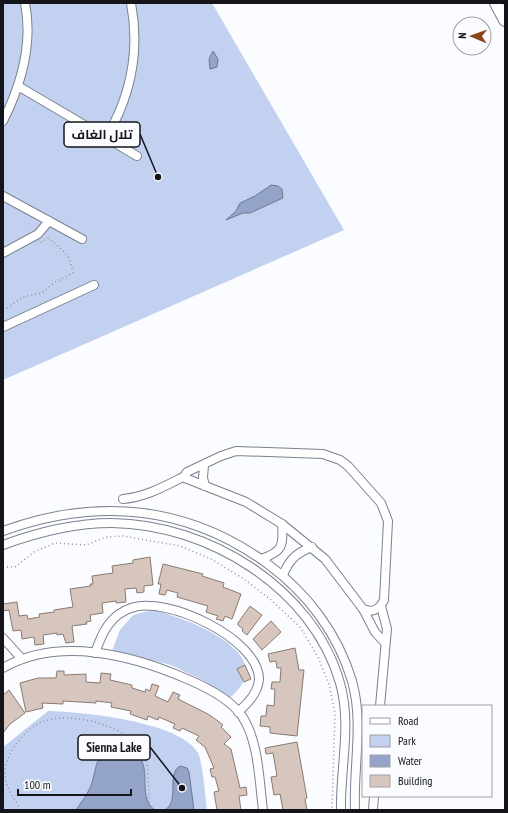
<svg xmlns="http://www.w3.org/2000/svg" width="508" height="813" font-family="'PT Sans Narrow',Cairo,sans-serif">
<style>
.green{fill:#c3d1f0}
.water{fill:#94a4c8;stroke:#6d7994}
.building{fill:#d6c6bd;stroke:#897a72}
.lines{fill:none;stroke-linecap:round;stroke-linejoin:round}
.minor-casing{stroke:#7b818f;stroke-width:10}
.highway-casing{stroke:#7b818f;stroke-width:14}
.path{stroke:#919397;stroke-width:1.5;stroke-dasharray:1 3;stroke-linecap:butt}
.minor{stroke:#fff;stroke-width:8}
.highway{stroke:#fff;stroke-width:12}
.leader{fill:none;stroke:#13151a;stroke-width:1.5}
.callout-dot{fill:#13151a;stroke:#fafcff;stroke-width:1.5}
.callout{fill:#fafcff;stroke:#13151a;stroke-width:1.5}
.callout-label{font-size:13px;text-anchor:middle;font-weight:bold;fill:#13151a}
</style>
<rect width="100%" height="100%" fill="#fafcff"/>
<g class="green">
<path d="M3 3H212L344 230 3 380Z"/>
<path d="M152 610C177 615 250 641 246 674 244 685 236 692 229 699L204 681 171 665 112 651 120 630 133 615Z"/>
<path d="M48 711C82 712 180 721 198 753 202 759 206 800 207 810H3V747Z"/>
</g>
<g class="water">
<path d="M213 51 218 59 217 67 210 69 209 59Z"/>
<path d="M271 185 278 186 282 189 283 198 250 213H243L226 220 236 211 240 203 255 196Z"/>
<path d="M118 748C163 752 132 795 155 810H76C81 803 86 796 90 788 98 769 92 753 118 748Z"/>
<path d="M180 766 187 768 189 772 194 810H165C180 801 166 774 180 766Z"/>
</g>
<g class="building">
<path d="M150 557 153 585 144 586V592L137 593 136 588 125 589 126 602 116 603V601L102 603 103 613 90 615 91 621 86 622 87 624 72 626 74 642 66 643 63 634 57 635V633L43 635 44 644 35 645 34 637 22 639 21 630 13 631 9 610 3 611V604L17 602 19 616 27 615 28 619 40 617 39 614 54 612V610L73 607 70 589 91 586 90 584H93L92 576 113 573 112 566 133 563V560Z"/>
<path d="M163 564 203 574 202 576 224 583 223 587 241 594 232 619 225 616 223 621 216 619 218 616 206 612 208 606 177 597 178 593 167 590 165 595 159 594 161 584H158Z"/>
<path d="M250 606 262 615 247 635 242 631 243 629 238 625V623Z"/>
<path d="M271 621 281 632 262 650 253 639Z"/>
<path d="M295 648 299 670H304L297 736 270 733V727L260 726 261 716H266L267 705 274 706 275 689H271L272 682H280L281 668H277L276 661 270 662 268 654Z"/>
<path d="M245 665 251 679 244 682 237 669Z"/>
<path d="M57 671H64V675L86 674V682L100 683 101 673 111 674 110 680 132 685V688L145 692 146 689 150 691 152 684 159 686 155 696 168 702 173 692 180 695 178 699 208 714 218 721 223 725 221 727 231 737 224 744 231 749 240 788 246 787 247 795 239 796 241 810H217L214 792 219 791 215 777H212L210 769 214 768 205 747 196 740 199 736 182 728 180 731 173 728 175 724 159 717 158 720 148 716 147 720 130 714 131 711 111 707 112 703 96 701V703L63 701V704L42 703 43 708 26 712 20 683 38 678H56Z"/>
<path d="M9 690 25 713 10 724 3 733V695Z"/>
<path d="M297 742 307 798 305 799 307 810H283L280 794 274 795 271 777 277 776 273 753 266 754 265 748Z"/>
</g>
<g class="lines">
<g class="minor-casing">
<g id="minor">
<path d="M18 86 137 156"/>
<path d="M3 121C21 85 33 43 25 3"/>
<path d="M106 138C131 96 140 51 131 3"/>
<path d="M3 196 82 239"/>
<path d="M3 253 38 234 49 221"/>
<path d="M3 327 94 285"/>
<path d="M236 451 323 454 340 460 348 466 381 503 388 521 384 600C379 610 373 613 363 609L325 559 282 524 246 502 185 478V475L187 472 221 456Z"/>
<path d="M204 465 203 478 205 486"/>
<path d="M123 499C146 497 165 486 185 476"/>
<path d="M3 531C97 497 188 505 269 565 308 594 338 634 352 681 364 723 353 767 355 810"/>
<path d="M3 545C38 532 74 523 112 523 208 524 313 588 340 683 352 725 340 768 341 810"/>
<path d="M261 559C282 552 284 546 282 524"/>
<path d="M283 575C289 560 296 553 312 547"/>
<path d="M363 609 375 632 385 643"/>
<path d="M3 638 22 659"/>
<path d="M95 653C102 633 110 615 131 608 166 595 259 639 259 679 258 693 248 703 238 712"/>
<path d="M3 668C59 636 132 655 187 679 206 687 230 699 242 716 259 742 259 780 263 810"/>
<path d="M380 706 387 629 381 606"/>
<path d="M373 810 374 796"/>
</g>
</g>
<g class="highway-casing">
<path id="highway" d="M496 3 505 20"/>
</g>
<g class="path">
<path d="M3 309 7 308 23 297 42 293 55 282 73 273C70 253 62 250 48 238L40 243 39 241"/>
<path d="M3 567H15L34 552 55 543 86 545 106 537 123 536 180 546 211 559 244 579 271 600 300 627 318 657 329 684 335 713 332 810"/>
<path d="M20 810C15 797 5 789 5 774 5 762 10 752 17 743 24 734 31 726 42 722 70 710 132 726 145 756 149 765 149 798 149 810"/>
</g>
<use href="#minor" class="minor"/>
<use href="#highway" class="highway"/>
</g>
<path class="leader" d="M158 177L140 134M182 788L150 747"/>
<g class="callout-dot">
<circle cx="158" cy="177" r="4"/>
<circle cx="182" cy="788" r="4"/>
</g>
<g class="callout">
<rect x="64" y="122" width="76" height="25" rx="4"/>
<rect x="78" y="735" width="72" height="25" rx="4"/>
</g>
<g class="callout-label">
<text x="102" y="139">تلال الغاف</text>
<text x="114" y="752">Sienna Lake</text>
</g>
<rect width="508" height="813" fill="none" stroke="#13151a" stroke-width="8"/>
<rect x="362" y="705" width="130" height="92" fill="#fafcff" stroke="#9ea0a3"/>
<rect x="370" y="718" width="20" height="6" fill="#ffffff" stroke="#9ea0a3"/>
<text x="398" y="725" font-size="12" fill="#13151a">Road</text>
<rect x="370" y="735" width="20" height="12" fill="#c3d1f0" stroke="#9ea0a3"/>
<text x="398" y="745" font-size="12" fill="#13151a">Park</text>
<rect x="370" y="755" width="20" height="12" fill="#94a4c8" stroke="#9ea0a3"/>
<text x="398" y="765" font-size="12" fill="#13151a">Water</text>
<rect x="370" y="775" width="20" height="12" fill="#d6c6bd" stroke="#9ea0a3"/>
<text x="398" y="785" font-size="12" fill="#13151a">Building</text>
<g transform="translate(472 36) rotate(272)"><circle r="19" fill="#fafcff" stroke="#9ea0a3"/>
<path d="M0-3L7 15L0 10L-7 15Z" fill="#8a4719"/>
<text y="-6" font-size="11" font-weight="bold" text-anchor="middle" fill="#13151a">N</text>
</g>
<path d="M18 789v6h113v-6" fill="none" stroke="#13151a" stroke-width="2"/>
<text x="24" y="789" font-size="12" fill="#13151a" stroke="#fafcff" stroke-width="3" paint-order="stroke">100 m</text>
</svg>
